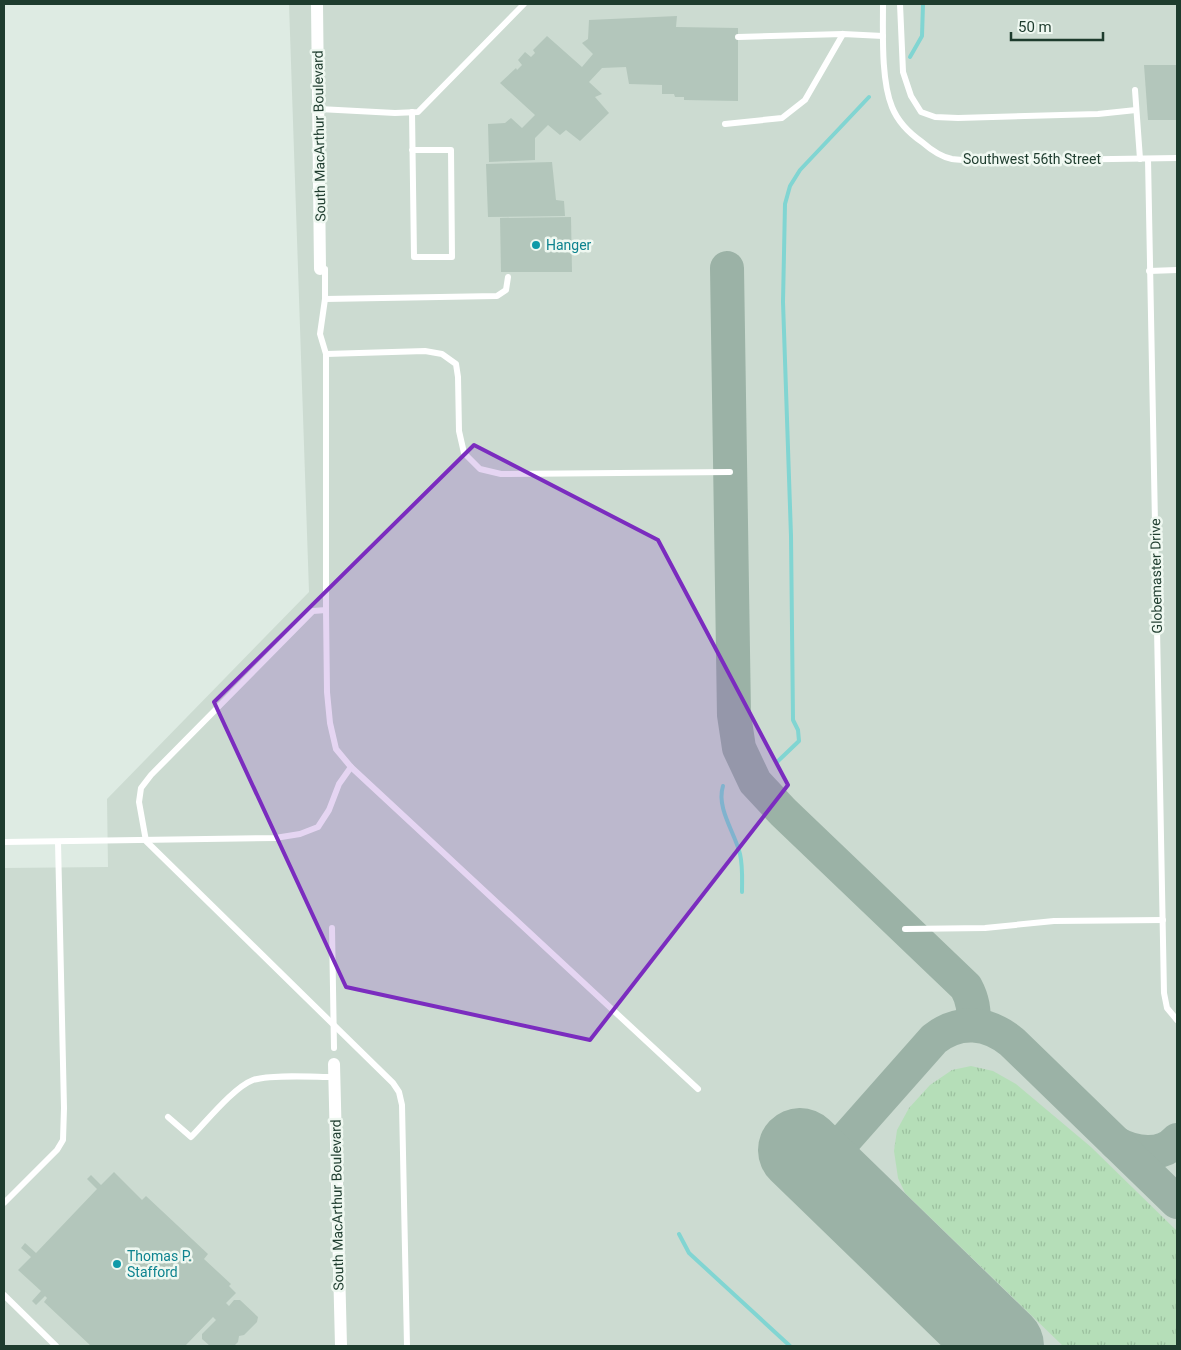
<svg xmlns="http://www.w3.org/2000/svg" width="1181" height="1350" font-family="Roboto,sans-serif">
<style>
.built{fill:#ccdbd1}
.grass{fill:url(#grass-tufts)}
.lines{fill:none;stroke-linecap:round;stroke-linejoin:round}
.stream{stroke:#81d5d2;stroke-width:4}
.taxiway{stroke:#9bb2a6;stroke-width:34}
.runway{stroke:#9bb2a6;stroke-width:84}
.building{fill:#b3c6bb}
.lane{stroke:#fff;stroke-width:6}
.street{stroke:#fff;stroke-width:12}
.marked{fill:#7b2cbf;fill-opacity:0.2;stroke:#7b2cbf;stroke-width:4;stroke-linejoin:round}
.culture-dot{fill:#0f9aa8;stroke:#eff8f1;stroke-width:2}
.labels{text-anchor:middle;stroke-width:5;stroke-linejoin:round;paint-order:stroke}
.street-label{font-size:14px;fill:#1e3c2e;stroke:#eff8f1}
.culture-label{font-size:14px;fill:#0d838f;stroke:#eff8f1;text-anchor:start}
</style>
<defs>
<pattern id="grass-tufts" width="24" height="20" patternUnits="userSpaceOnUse" patternTransform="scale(1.25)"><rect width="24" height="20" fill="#b5deb8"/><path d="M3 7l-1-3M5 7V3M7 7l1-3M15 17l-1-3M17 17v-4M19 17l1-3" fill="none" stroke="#9bbf9e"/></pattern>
</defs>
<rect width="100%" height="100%" fill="#deebe3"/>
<path class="built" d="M289 4H1177V1346H4V868L108 867 107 799 309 592Z"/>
<path class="grass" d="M971 1066 993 1071 1016 1084 1091 1147 1177 1231V1346H1063L905 1193 898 1178 894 1151 897 1130 909 1108 930 1085 952 1070Z"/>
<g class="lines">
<g class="stream">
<path d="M910 57 922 36 923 4"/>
<path d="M777 762 799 741 798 730 793 720 791 536 783 302 785 204 790 186 800 170 869 97"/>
<path d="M723 786C716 808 735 833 740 854 743 867 742 879 742 892"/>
<path d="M679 1234 689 1253 790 1346"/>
</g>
<g class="taxiway">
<path d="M727 268 734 715 739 748 755 782 783 812 966 987C973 1000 974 1010 974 1025"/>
<path d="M1116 1143C1134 1153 1161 1158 1177 1140"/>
<path d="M819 1169 934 1039C959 1019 988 1022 1012 1042L1177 1202"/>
</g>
<path class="runway" d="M800 1150 1002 1346"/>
</g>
<g class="building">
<path d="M677 16 676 27 738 28V101L684 100V97H675L674 94H662V85L629 84 626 67 602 68 589 82 602 94 595 97 609 113 580 141 566 130 560 135 548 125 535 138V160L489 162 488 124 505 123 511 118 522 128 535 115 500 83 516 68 517 70 522 65 518 60 525 52 531 57 535 53 533 50 547 36 582 67 593 54 582 43 588 39 589 20Z"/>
<path d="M1144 65H1177V120H1148Z"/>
<path d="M552 162 556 200 564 201 565 216 488 217 486 164Z"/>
<path d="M571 217 572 272H501L500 218Z"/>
<path d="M114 1172 142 1200 146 1196 208 1254 204 1259 231 1284 229 1286 236 1293 226 1303 229 1306 234 1300H240L258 1317 257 1322 244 1335 239 1336 238 1342 234 1346H210L202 1339V1334L216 1320 213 1317 185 1346H91L44 1302 47 1298 45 1296 36 1305 32 1301 41 1291 18 1270 31 1257 21 1248 25 1243 36 1253 97 1189 87 1179 91 1175 101 1185Z"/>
</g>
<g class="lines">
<g class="lane">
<path d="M883 4C883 34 881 80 892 107 898 122 909 133 922 142 930 149 941 157 952 159 959 160 967 160 975 161L1177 158"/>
<path d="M900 4 903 72 911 96 921 112 935 117 958 118 1098 114 1136 110"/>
<path d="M738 37 843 34 883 36"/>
<path d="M1135 90 1140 159"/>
<path d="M319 109 395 113 418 112 524 4"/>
<path d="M412 112 414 257H452L451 150H412"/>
<path d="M725 124 782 118 805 100 843 34"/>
<path d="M1148 159 1164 993 1167 1008 1177 1020"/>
<path d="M325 269V299L320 334 326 354V610L313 611 151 775 141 788 139 802 146 841 393 1083 399 1092 402 1105 407 1346"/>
<path d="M1149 271 1177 270"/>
<path d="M325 299 497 296 506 290 508 277"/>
<path d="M326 354 425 351 442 354 456 364 458 377 459 431 464 453 480 469 501 474 730 472"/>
<path d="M351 767 698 1089"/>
<path d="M4 842 275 838 300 834 318 827 329 810 339 784 351 767 336 749 330 723 327 692 326 610"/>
<path d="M332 928 334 1048"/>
<path d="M905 929 985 928 1054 921 1163 920"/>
<path d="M168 1117 191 1137C206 1122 234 1087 253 1080 271 1074 314 1077 334 1077"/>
<path d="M4 1203 57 1150 63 1140 64 1108 58 842"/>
<path d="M4 1295 56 1346"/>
</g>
<g class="street">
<path d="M317 4 320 269"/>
<path d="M334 1064 341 1346"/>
</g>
</g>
<path class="marked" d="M474 445 658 540 788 785 590 1040 346 987 214 702Z"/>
<g class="culture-dot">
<circle cx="536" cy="245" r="5"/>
<circle cx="117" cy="1264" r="5"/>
</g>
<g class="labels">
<g class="street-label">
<text transform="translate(319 136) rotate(-91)" y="5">South MacArthur Boulevard</text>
<text x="1032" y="164">Southwest 56th Street</text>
<text transform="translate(1156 576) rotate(-91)" y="5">Globemaster Drive</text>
<text transform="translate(337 1205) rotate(-91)" y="5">South MacArthur Boulevard</text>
</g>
<g class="culture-label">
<text x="546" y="250">Hanger</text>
<text x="127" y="1261">Thomas P.<tspan x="127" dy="16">Stafford</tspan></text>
</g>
</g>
<rect width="1181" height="1350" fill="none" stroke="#1e3c2e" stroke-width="10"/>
<path d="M1011 32v8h92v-8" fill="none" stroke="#1e3c2e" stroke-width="2.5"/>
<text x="1018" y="32" font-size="15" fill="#1e3c2e" stroke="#eff8f1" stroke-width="4" paint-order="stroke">50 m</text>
</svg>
